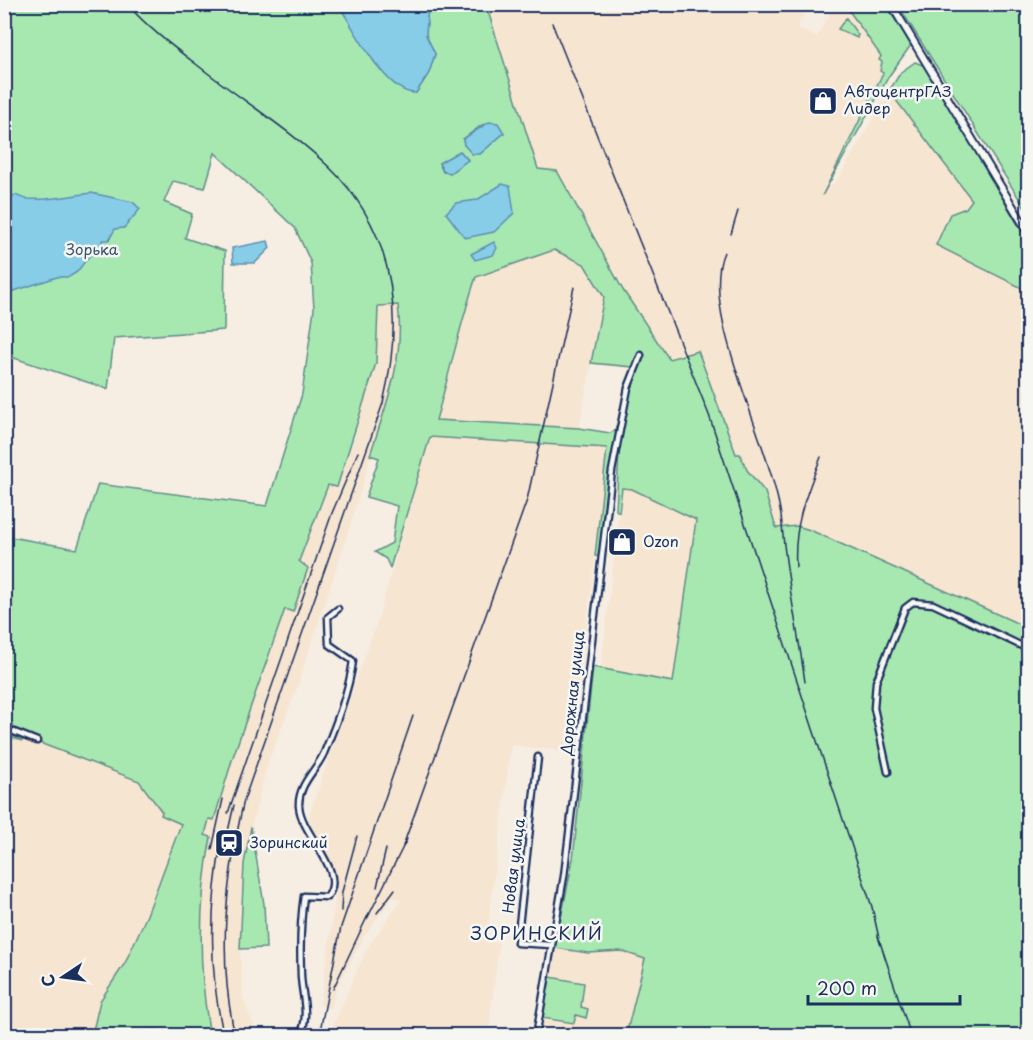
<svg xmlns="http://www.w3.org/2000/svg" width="1033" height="1040" font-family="'Playpen Sans',sans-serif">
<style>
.built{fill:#f6e5d1}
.green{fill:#a7e8b1;stroke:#618c88;stroke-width:1.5;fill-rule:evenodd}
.water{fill:#87cde8;stroke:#5c8eb1;stroke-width:1.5}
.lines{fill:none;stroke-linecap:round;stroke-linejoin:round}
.minor-casing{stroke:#1b2f5e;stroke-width:9}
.secondary-casing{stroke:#1b2f5e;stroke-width:10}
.minor{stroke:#f6f6f2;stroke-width:4.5}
.secondary{stroke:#f6f6f2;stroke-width:6}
.rail{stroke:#1b2f5e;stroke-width:1.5}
.labels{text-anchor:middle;stroke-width:5;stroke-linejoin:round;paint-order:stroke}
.poi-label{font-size:15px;fill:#1b2f5e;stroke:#f6f6f2;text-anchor:start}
.park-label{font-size:15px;fill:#37546f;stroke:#f6f6f2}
.street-label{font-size:15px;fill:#1b2f5e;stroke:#f6f6f2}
.quarter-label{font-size:18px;letter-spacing:1.5px;fill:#1b2f5e;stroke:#f6f6f2}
</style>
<rect width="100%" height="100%" fill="#f6eee3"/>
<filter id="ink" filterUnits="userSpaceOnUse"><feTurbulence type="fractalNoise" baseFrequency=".0167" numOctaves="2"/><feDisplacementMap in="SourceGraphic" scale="12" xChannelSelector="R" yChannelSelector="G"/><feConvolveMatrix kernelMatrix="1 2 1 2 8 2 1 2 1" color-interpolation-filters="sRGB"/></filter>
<g filter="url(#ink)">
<g class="built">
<path d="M486 5H808L797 28 817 37 834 5H851L889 58 823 193 839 178 889 91 972 200 966 208 950 214 1028 296V628L811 530 797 526 776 528 764 492 747 470 740 454H736L698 351 669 360 623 290 557 171 538 169Z"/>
<path d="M554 250 584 264 604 298 579 428 435 420 455 355 459 326 476 277Z"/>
<path d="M398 305 399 347 395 378 345 542 294 696 268 762 249 835 241 897 240 949 243 998 257 1035H210L203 994 200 926 202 893 211 838 205 835 209 819H214L233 757 285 609 293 611 308 568 299 561 328 484 337 487 353 442 376 363 378 306Z"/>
<path d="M430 437 607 448 595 560 568 752 511 745 486 941 499 943 488 1035H329L366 950 401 900 392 897 364 937 336 989 331 1009 320 1005 335 901V872L308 818 378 619Z"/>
<path d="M622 488 632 489 697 520 673 682 601 668Z"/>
<path d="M4 735 22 741 24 736 139 781 162 812 181 824 147 915 125 963 100 1001 92 1035H5Z"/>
<path d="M555 948 588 953 621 951 645 959 626 1035 540 1036 542 1018 574 1022 576 1015 588 1009 581 1007 584 983 550 977Z"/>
<path d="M157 1029 158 1035 107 1036Z"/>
</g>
<g class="green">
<path d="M5 5H339L375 63 416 93 429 73 435 54 426 35 428 5H486L538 169 557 171 623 290 669 359 698 351 736 454H740L747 470 765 492 776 528 797 526 810 530 1028 628V1035H626L645 959 621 951 588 953 555 948 573 859 593 667 673 682 696 520 632 489 622 488 619 512 616 510 619 453 614 450 600 557 595 556 607 448 430 437 390 568 386 559 375 552 392 543 397 506 366 497 379 458 370 455C386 406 405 358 398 305L378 306 376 363 337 487 328 485 299 561 308 568 293 612 285 609 233 757 214 820 209 819 205 835 211 837C198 904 198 969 210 1035H158L157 1029 92 1035 100 1001 125 963 147 915 181 824 161 815 162 812 139 781 24 737 22 741 5 735V536L77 549 98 484 267 506 302 394 314 309 311 263 295 228 215 153 205 188 173 181 164 202 192 214 185 238 225 251 224 330 114 338 108 389 5 355ZM494 122 504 133 480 154 464 145 463 139 482 125ZM460 151 468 160 450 173 443 172 439 163ZM554 250 584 264 604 297 591 363 633 367 615 431 610 433 579 428 436 420C450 372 460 324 476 277Z"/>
<path d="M845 5H886L911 45 889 76 822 196 883 73 880 71 882 62 879 60 881 56Z"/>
<path d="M898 5H1028V213Z"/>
<path d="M846 18 858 35 857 38 838 29Z"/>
<path d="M915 62 925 66 1028 242V296L1020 287 936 245 950 214 966 208 972 200 889 91 901 72Z"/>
<path d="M251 827 264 904 266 948 240 949 244 864Z"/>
<path d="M550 977 584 983 581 1007 588 1009 586 1018 576 1015 574 1023 542 1018Z"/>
</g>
<g class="water">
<path d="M339 5H428L426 35 435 54 429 73 416 93C386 95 353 27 339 5Z"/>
<path d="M489 122 498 123 504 133 480 154H472L464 145 463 139Z"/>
<path d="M460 151 468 160 450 173 443 171 439 163Z"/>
<path d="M502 184 510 186 514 213 494 232 465 238 446 213 456 203 477 200Z"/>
<path d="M91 193 133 202 140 209 124 228 115 229 109 240H102L103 247 89 256 77 272 69 277H57L5 294V198L16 195C29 205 74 195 91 193Z"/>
<path d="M268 241 270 248 255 263H233L232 248Z"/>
<path d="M494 242 497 248 493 255 475 260 471 254Z"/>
</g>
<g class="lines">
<g class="minor-casing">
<g id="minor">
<path d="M4 728 37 741"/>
<path d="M538 757 517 943 551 945"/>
<path d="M888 772 874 708 876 682 905 608 913 602 933 604 1028 649"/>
<path d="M300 1036C310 1015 302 997 301 976 300 950 300 922 304 896L327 897C348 872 301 835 299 806 298 784 316 771 324 753 336 724 349 691 353 661L329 644 328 617 338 609"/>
<path d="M536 1036 564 876 612 471 628 388 641 355"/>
</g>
</g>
<g class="secondary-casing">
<path id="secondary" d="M891 4 1028 232"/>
</g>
<use href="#minor" class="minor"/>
<use href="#secondary" class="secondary"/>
<g class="rail">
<path d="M127 4C147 27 172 46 196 64 240 99 288 128 329 167 396 232 404 316 383 403L244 800C226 879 217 956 235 1036"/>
<path d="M552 23 709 415 872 907 880 943"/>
<path d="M731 234 738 211"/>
<path d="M724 252C697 313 777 455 782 525 786 576 798 630 805 682"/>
<path d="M796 567C793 526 806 495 821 457"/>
<path d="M228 813 332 513 358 452"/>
<path d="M222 839C210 902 208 972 224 1036"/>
<path d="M403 846 527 500 574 287"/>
<path d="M212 849 223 799"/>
<path d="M224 849 234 805"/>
<path d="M377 887 386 849"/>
<path d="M341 911 342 892 357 836"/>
<path d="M377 913 395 889"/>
<path d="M367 919 407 839"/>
<path d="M878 936 911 1036"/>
<path d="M333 989 369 913"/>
<path d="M319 1036 341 927 413 716"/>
</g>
</g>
</g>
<defs>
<g id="shop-square" transform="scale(1.5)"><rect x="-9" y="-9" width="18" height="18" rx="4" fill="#1b2f5e" stroke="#f6f6f2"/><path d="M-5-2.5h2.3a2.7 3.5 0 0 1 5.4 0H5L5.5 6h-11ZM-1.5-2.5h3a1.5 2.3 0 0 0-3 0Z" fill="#fff"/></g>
<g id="station-square" transform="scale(1.5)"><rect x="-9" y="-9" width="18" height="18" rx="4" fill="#1b2f5e" stroke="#f6f6f2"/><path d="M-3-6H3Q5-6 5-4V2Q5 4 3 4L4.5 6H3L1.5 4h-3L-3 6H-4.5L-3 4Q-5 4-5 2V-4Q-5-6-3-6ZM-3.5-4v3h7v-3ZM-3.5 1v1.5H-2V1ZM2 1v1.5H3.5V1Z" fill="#fff"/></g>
</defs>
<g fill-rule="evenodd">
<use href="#shop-square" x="823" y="101"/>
<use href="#shop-square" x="622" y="542"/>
<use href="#station-square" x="229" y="843"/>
</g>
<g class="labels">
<g class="poi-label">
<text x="844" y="97">АвтоцентрГАЗ<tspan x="844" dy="17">Лидер</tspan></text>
<text x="643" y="547">Ozon</text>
<text x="250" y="848">Зоринский</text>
</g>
<g class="park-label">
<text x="92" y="255">Зорька</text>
</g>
<g class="street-label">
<text transform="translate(573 693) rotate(-84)" y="5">Дорожная улица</text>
<text transform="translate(514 866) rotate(-83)" y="5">Новая улица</text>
</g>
<g class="quarter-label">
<text x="537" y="940">ЗОРИНСКИЙ</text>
</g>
</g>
<rect width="1033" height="1040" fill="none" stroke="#f6f6f2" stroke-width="24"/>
<rect x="12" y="12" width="1009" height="1016" fill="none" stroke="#1b2f5e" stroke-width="2" filter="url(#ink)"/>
<g transform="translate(63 977) rotate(257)" stroke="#f6f6f2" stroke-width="4.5" paint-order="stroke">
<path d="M0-4.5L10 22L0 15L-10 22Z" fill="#1b2f5e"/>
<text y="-9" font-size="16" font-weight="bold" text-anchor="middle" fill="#1b2f5e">С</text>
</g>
<path d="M808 995v9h152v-9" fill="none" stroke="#1b2f5e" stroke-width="3"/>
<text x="817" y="995" font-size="18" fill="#1b2f5e" stroke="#f6f6f2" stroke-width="4.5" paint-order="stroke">200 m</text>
</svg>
